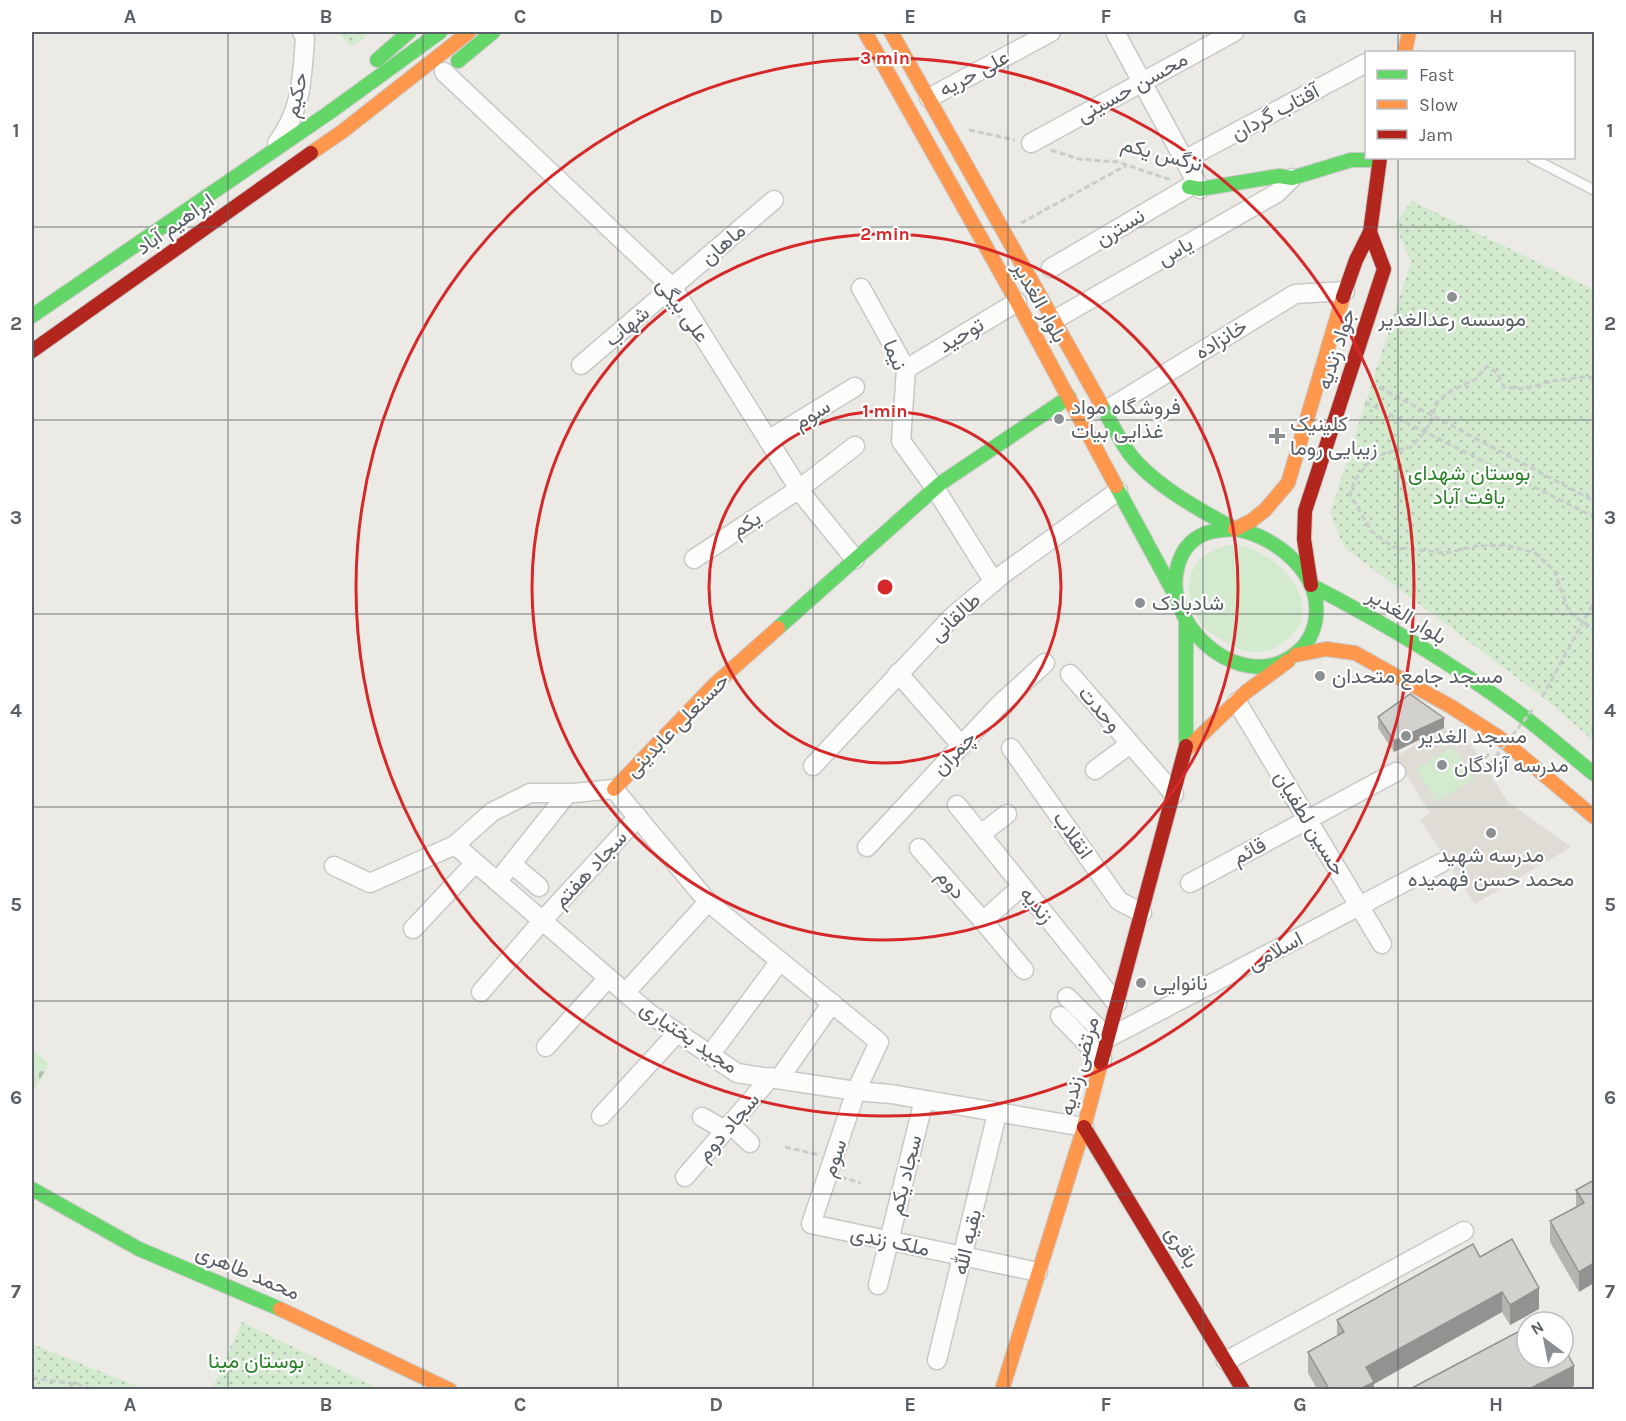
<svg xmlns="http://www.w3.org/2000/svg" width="1626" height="1421" font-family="Karla,Vazirmatn,sans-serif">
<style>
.education{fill:#dedcd5}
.grass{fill:#d3eace}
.cemetery{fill:url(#cemetery-stones)}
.park{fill:url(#park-dots)}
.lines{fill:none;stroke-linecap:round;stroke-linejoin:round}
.lane-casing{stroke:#c8c8c8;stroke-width:12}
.street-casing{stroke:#c8c8c8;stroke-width:21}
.fast-casing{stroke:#c9c9c9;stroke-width:16}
.slow-casing{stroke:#c9c9c9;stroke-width:16}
.jam-casing{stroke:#c9c9c9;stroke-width:16}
.path{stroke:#c7cec9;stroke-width:3;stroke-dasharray:6 3;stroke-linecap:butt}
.lane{stroke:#fcfcfb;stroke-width:9}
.street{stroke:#fcfcfb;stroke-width:18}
.fast{stroke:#63d668;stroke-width:14}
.slow{stroke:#ff974d;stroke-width:14}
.jam{stroke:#b3261e;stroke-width:14}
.path-bridge{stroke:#c7cec9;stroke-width:3;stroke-dasharray:6 3;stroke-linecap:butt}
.wall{fill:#b5b4b1}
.shaded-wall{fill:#939290}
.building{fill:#d2d1ce;stroke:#939290;stroke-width:1.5}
.grid{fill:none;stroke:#5a6065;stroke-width:1.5;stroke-opacity:0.55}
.ring{fill:none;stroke:#d62828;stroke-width:3}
.poi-dot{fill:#8d9092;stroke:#fff;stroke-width:2}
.labels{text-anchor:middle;stroke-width:4.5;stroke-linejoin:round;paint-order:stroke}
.street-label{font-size:21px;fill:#5a6065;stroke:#fff}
.poi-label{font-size:21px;fill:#5a6065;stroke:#fff;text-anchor:start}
.park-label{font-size:21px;fill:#2c832a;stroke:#fff}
.centre{fill:#d62828;stroke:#fff;stroke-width:3}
.ring-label{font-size:18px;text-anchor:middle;font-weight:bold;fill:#d62828;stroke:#fff;stroke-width:4.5;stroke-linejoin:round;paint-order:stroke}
.neatline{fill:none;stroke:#5a6065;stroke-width:2}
.grid-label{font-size:20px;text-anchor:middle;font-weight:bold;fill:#5a6065}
</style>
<defs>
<pattern id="cemetery-stones" width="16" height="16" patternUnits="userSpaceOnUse" patternTransform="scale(1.5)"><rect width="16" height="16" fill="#d3eace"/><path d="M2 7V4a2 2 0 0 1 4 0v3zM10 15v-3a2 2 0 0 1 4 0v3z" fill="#aec1ab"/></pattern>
<pattern id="park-dots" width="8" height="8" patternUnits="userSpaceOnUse" patternTransform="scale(1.5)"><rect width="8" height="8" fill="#d3eace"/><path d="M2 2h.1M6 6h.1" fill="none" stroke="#aec1ab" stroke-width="1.8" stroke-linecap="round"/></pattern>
</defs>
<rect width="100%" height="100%" fill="#eceae5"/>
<path class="education" d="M1444 728 1471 744 1508 802 1571 847 1475 904 1420 820 1430 813 1395 757Z"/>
<g class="grass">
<path d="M1231 545C1275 545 1332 608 1285 641 1279 645 1273 650 1266 651 1250 655 1236 649 1223 640 1217 636 1209 633 1204 627 1177 594 1186 552 1231 545Z"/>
<path d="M1453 746 1474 779 1437 802 1416 769Z"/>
</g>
<path class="cemetery" d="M32 1048 49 1064 32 1093Z"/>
<g class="park">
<path d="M338 32H372L351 47Z"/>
<path d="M1412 201 1594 290V741L1550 703 1344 547 1330 513 1411 262 1395 224Z"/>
<path d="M242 1322 379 1389H212Z"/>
<path d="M32 1344 144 1389H32Z"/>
</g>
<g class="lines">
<g class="lane-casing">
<path id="lane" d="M1532 158 1594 190"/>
</g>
<g class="street-casing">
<g id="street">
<path d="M1115 32 1200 189"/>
<path d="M444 72 673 288 802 494 855 559"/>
<path d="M929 98 1051 32"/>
<path d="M277 143C302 110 302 78 305 38L302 32"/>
<path d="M1031 143 1234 32"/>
<path d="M1184 160 1366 63"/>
<path d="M1051 268 1189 187"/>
<path d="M861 288 906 369 901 441 935 488 994 582"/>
<path d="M1054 320 1277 193 1292 178"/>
<path d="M581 365 774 200"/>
<path d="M906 369 1017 302"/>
<path d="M1105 411 1295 294 1345 291"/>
<path d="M768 440 855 387"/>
<path d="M694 559 799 489 855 446"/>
<path d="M898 673 961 745"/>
<path d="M1070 674 1174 794"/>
<path d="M1237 702 1382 944"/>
<path d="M1011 748 1119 901 1142 913"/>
<path d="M813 766 952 617 1003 574 1118 491"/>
<path d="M1095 770 1130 744"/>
<path d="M957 805 1117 1004"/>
<path d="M981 834 1007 814"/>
<path d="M455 845 650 1014 737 1073 856 1091 891 1094 1084 1127"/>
<path d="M867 847 997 707 1045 663"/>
<path d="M919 848 983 921 1022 886"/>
<path d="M512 864 539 887"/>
<path d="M334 866 370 883 455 845 492 812 530 793H574L614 789 708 902 879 1042 856 1091 811 1224 1038 1272"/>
<path d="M497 882 568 793"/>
<path d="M1190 883 1396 772"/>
<path d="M983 921 1024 970"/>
<path d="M413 929 475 863"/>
<path d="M481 992 542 921 638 817"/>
<path d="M625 993 708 902"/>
<path d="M1067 997 1108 1038 1441 863"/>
<path d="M1060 1016 1102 1059"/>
<path d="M546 1047 608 978"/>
<path d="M710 1055 780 961"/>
<path d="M779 1079 832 1003"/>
<path d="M601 1116 677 1033"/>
<path d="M702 1117 725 1130"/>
<path d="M730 1124 750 1143"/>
<path d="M685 1177 771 1077"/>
<path d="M878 1285 924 1100"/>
<path d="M937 1360 995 1122"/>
<path d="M1226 1361 1464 1231"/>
</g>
</g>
<g class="fast-casing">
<g id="fast">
<path d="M377 60 409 32"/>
<path d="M458 61 493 32"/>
<path d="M1189 187 1200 189 1279 176 1292 178 1351 160H1379"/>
<path d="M32 316 330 112 440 32"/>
<path d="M1101 404C1110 420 1118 438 1129 453 1152 484 1201 511 1235 529"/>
<path d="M1116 486 1175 595"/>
<path d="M1235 529C1277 536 1325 576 1315 623 1311 641 1300 653 1284 661 1230 687 1161 619 1178 565 1182 551 1190 540 1204 534 1213 530 1225 530 1235 529Z"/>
<path d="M1311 585C1382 622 1451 663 1515 710 1542 730 1568 753 1594 774"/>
<path d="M1186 622V746"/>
<path d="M778 628 941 483 1069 397"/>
<path d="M32 1189 139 1249 280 1309"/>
</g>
</g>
<g class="slow-casing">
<g id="slow">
<path d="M865 32 1017 302 1116 486"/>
<path d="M891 32 1101 404"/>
<path d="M1405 52 1409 32"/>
<path d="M311 153 343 131 469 32"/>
<path d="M1235 529 1251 521 1265 510 1288 483 1343 297"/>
<path d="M1296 655 1326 649 1355 653 1450 706 1500 738 1594 817"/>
<path d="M1186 750 1246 692 1288 661"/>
<path d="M614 789 714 685 778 628"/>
<path d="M280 1309 450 1390"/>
<path d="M1002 1390 1084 1127 1101 1063"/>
</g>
</g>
<g class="jam-casing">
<g id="jam">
<path d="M1343 297 1356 260 1370 232 1380 158"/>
<path d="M32 351 311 153"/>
<path d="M1311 585 1304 539 1305 511 1384 269 1370 232"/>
<path d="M1101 1063 1186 746"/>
<path d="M1084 1127 1243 1390"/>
</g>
</g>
<g class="path">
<path d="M969 130 1015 140"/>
<path d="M1051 150 1079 159 1118 162 1171 180"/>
<path d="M1021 223 1127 165"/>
<path d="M1594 378 1581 377 1552 381 1524 389 1504 387 1497 373 1487 366 1476 379 1452 390 1435 404 1433 416 1425 432 1411 447 1385 453 1368 463 1355 480 1350 494 1371 531 1393 547 1446 553 1477 546 1506 545 1535 553 1554 570 1569 612 1594 630"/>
<path d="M1371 383 1594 501"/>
<path d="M1365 402 1594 517"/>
<path d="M1542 697 1594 602"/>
<path d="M1489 754 1485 758 1490 764"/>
<path d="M785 1147 820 1155"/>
<path d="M841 1177 861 1183"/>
<path d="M32 1378 77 1384 96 1390"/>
<path d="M61 1390 73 1385"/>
</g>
<use href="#lane" class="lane"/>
<use href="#street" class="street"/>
<use href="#fast" class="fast"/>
<use href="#slow" class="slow"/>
<use href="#jam" class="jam"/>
<path class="path-bridge" d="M1490 764 1533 709"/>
</g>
<g class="wall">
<path d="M1378 717 1444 728 1394 752 1378 728Z"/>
<path d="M1594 1180 1579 1292 1550 1242V1221L1576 1207V1190Z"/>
<path d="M1480 1257 1539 1309 1510 1325 1502 1312 1374 1384V1389H1317L1308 1373V1352L1337 1336V1320Z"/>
<path d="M1594 1292V1320L1592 1314V1294Z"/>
</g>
<g class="shaded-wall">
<path d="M1444 718V728L1394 752V741Z"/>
<path d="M1594 1263V1283L1579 1292V1272Z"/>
<path d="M1539 1288V1309L1510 1325V1305Z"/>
<path d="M1502 1292V1312L1374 1384V1389H1360L1366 1367Z"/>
<path d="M1574 1366V1386L1568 1389H1529Z"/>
</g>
<g class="building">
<path d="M1410 694 1444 718 1394 741 1378 717Z"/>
<path d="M1594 1180V1263L1579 1272 1550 1221 1584 1203 1576 1190Z"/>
<path d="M1512 1239 1539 1288 1510 1305 1502 1292 1366 1367 1374 1382 1360 1389H1329L1308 1352 1344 1332 1337 1320 1473 1244 1480 1257Z"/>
<path d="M1548 1316 1551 1322H1537Z"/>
<path d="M1527 1327V1358H1563V1345L1574 1366 1529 1389H1410Z"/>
</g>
<path class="grid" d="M228 32V1390M423 32V1390M618 32V1390M813 32V1390M1008 32V1390M1203 32V1390M1398 32V52M1398 158V1390M32 227H1594M32 420H1594M32 614H1594M32 807H1594M32 1001H1594M32 1194H1594"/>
<g class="ring">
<circle cx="885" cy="587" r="176"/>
<circle cx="885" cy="587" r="353"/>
<circle cx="885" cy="587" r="529"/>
</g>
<g class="poi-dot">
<circle cx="1452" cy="297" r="6"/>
<circle cx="1059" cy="419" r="6"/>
<path d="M1274 427h6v6h6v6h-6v6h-6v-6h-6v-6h6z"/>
<circle cx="1140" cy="603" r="6"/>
<circle cx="1320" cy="676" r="6"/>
<circle cx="1406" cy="736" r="6"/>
<circle cx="1442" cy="765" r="6"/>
<circle cx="1491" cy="833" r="6"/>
<circle cx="1141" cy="983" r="6"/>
</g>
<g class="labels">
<g class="street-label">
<text transform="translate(974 73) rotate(-28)" y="7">علی حریه</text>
<text transform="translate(1132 87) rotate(-29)" y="7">محسن حسینی</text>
<text transform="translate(296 95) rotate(-78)" y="7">حکیم</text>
<text transform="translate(1275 112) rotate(-28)" y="7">آفتاب گردان</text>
<text transform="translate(1162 154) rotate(15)" y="7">نرگس یکم</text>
<text transform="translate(175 224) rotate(-35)" y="7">ابراهیم آباد</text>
<text transform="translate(1120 227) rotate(-31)" y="7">نسترن</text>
<text transform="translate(723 244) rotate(-41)" y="7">ماهان</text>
<text transform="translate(1175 251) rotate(-30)" y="7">یاس</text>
<text transform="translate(1040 302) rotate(61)" y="7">بلوار الغدیر</text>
<text transform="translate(683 310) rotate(54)" y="7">علی بیگی</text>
<text transform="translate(627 326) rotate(-40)" y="7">شهاب</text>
<text transform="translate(961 335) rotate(-31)" y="7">توحید</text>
<text transform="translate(1221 339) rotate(-32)" y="7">خانزاده</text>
<text transform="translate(1336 349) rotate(-72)" y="7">جواد زندیه</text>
<text transform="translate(895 355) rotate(67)" y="7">نیما</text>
<text transform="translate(812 414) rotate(-31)" y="7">سوم</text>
<text transform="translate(746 524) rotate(-34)" y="7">یکم</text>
<text transform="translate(1407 616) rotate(31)" y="7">بلوار الغدیر</text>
<text transform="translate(955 617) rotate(-43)" y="7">طالقانی</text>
<text transform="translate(1100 709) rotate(49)" y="7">وحدت</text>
<text transform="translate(677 725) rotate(-45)" y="7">حسنعلی عابدینی</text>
<text transform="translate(954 753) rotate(-46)" y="7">چمران</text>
<text transform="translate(1310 823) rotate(59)" y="7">حسین لطفیان</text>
<text transform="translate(1073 835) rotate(55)" y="7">انقلاب</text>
<text transform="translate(1249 851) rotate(-28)" y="7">قائم</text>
<text transform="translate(590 869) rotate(-47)" y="7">سجاد هفتم</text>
<text transform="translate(951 884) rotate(49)" y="7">دوم</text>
<text transform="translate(1037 905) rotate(51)" y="7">زندیه</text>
<text transform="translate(1275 951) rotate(-28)" y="7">اسلامی</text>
<text transform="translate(689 1037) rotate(34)" y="7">مجید بختیاری</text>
<text transform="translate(1079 1066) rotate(-75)" y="7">مرتضی زندیه</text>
<text transform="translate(728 1127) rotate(-49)" y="7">سجاد دوم</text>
<text transform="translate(834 1158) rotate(-71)" y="7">سوم</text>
<text transform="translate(905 1175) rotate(-76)" y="7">سجاد یکم</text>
<text transform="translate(890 1241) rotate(12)" y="7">ملک زندی</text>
<text transform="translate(967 1242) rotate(-77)" y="7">بقیه الله</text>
<text transform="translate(1182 1247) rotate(59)" y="7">باقری</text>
<text transform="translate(248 1272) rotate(23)" y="7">محمد طاهری</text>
</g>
<g class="poi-label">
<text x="1452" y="326" text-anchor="middle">موسسه رعدالغدیر</text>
<text x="1071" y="414">فروشگاه مواد<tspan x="1071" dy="24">غذایی بیات</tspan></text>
<text x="1290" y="431">کلینیک<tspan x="1290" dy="24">زیبایی روما</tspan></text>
<text x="1152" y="610">شادبادک</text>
<text x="1332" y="683">مسجد جامع متحدان</text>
<text x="1418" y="743">مسجد الغدیر</text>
<text x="1454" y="772">مدرسه آزادگان</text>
<text x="1491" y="862" text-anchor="middle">مدرسه شهید<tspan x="1491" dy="24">محمد حسن فهمیده</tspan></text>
<text x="1153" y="990">نانوایی</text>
</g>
<g class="park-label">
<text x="1469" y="480">بوستان شهدای<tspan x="1469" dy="24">یافت آباد</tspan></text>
<text x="256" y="1368">بوستان مینا</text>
</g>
</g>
<circle cx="885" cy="587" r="9" class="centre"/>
<g class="ring-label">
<text x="885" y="64">3 min</text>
<text x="885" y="240">2 min</text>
<text x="885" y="417">1 min</text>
</g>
<rect width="1626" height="1421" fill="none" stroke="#ffffff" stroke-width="66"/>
<rect x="1365" y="51" width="210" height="108" fill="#ffffff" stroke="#bdbfc1" stroke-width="1.5"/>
<rect x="1377" y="70" width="30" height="9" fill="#63d668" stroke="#bdbfc1" stroke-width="1.5"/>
<text x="1419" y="81" font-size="18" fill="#5a6065">Fast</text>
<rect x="1377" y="100" width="30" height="9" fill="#ff974d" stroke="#bdbfc1" stroke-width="1.5"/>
<text x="1419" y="111" font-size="18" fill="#5a6065">Slow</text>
<rect x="1377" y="130" width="30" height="9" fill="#b3261e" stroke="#bdbfc1" stroke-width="1.5"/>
<text x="1419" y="141" font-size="18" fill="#5a6065">Jam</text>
<g transform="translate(1545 1340) rotate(328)"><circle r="28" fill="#ffffff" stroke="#bdbfc1" stroke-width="1.5"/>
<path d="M0-4.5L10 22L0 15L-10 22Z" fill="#8d9092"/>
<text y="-9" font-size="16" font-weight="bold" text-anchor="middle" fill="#5a6065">N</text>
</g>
<rect x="33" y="33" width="1560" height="1355" class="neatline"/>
<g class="grid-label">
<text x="130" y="23">A</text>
<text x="326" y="23">B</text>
<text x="520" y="23">C</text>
<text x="716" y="23">D</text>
<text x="910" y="23">E</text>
<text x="1106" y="23">F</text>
<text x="1300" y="23">G</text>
<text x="1496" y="23">H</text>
<text x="16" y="137">1</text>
<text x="1610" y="137">1</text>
<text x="16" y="330">2</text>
<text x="1610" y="330">2</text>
<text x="16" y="524">3</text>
<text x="1610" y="524">3</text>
<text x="16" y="717">4</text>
<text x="1610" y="717">4</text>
<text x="16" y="911">5</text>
<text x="1610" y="911">5</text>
<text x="16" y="1104">6</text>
<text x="1610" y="1104">6</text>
<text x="16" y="1298">7</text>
<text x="1610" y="1298">7</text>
<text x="130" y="1411">A</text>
<text x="326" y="1411">B</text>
<text x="520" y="1411">C</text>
<text x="716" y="1411">D</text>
<text x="910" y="1411">E</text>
<text x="1106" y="1411">F</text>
<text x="1300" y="1411">G</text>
<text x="1496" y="1411">H</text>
</g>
</svg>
